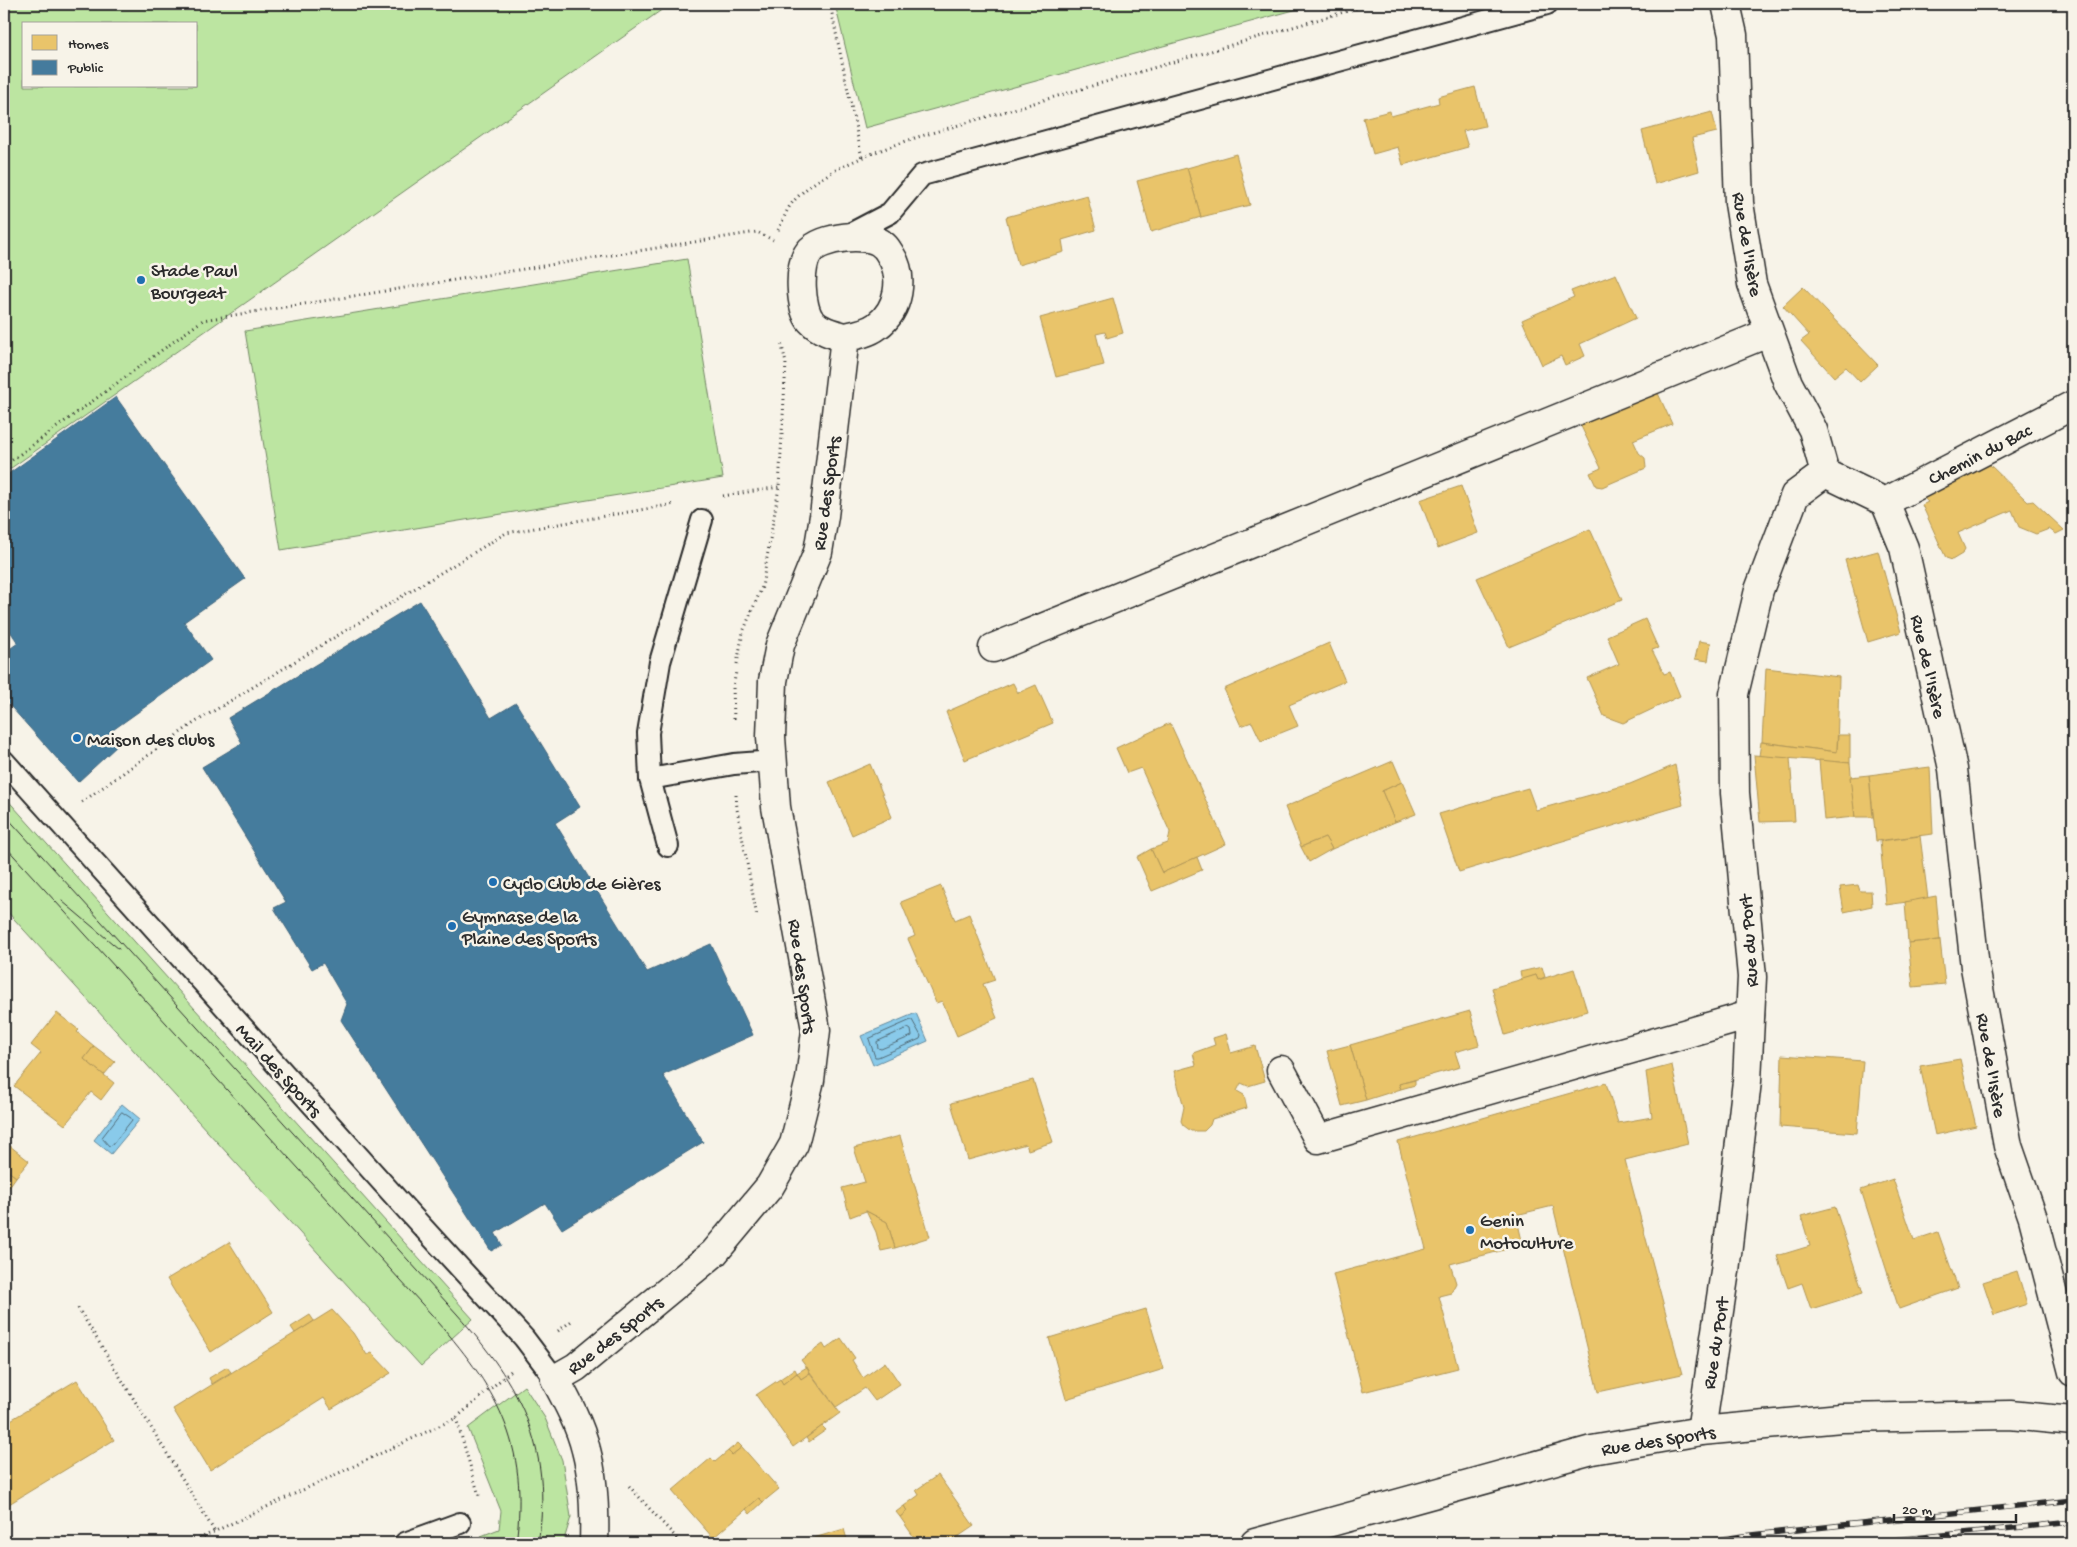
<svg xmlns="http://www.w3.org/2000/svg" width="2077" height="1547" font-family="'Gochi Hand',sans-serif">
<style>
.green{fill:#bce5a1;stroke:#748866;fill-rule:evenodd}
.water{fill:#89caea;stroke:#638a9e}
.homes{fill:#e9c46a;stroke:#b09657}
.public{fill:#457b9d;stroke:#3d637b}
.lines{fill:none;stroke-linecap:round;stroke-linejoin:round}
.shore{stroke:#516b77;stroke-width:1}
.lane-casing{stroke:#2b2b2b;stroke-width:24}
.street-casing{stroke:#2b2b2b;stroke-width:31}
.path{stroke:#2b2b2b;stroke-width:3;stroke-dasharray:1 4;stroke-linecap:butt}
.lane{stroke:#f7f3e8;stroke-width:20}
.street{stroke:#f7f3e8;stroke-width:28}
.tram{stroke:#2b2b2b;stroke-width:1}
.rail-casing{stroke:#2b2b2b;stroke-width:5.5}
.rail{stroke:#f7f3e8;stroke-width:4;stroke-dasharray:11;stroke-linecap:butt}
.poi-dot{fill:#1f6fb2;stroke:#f7f3e8;stroke-width:2}
.labels{text-anchor:middle;stroke-width:5;stroke-linejoin:round;paint-order:stroke}
.street-label{font-size:19px;fill:#2b2b2b;stroke:#f7f3e8}
.poi-label{font-size:19px;fill:#2b2b2b;stroke:#f7f3e8;text-anchor:start}
</style>
<rect width="100%" height="100%" fill="#f7f3e8"/>
<filter id="ink" filterUnits="userSpaceOnUse"><feTurbulence type="fractalNoise" baseFrequency=".02" numOctaves="2"/><feDisplacementMap in="SourceGraphic" scale="10" xChannelSelector="R" yChannelSelector="G"/><feConvolveMatrix kernelMatrix="1 2 1 2 8 2 1 2 1" color-interpolation-filters="sRGB"/></filter>
<g filter="url(#ink)">
<g class="green">
<path d="M4 4H670L4 473ZM24 24H196V86H24Z"/>
<path d="M835 4H1316L865 128Z"/>
<path d="M687 259 723 478 281 550 245 331Z"/>
<path d="M4 796 473 1319 421 1366 4 908Z"/>
<path d="M524 1386 545 1418 562 1460 571 1517 563 1543H484L481 1536 499 1529 501 1511 468 1428Z"/>
</g>
<g class="water">
<path d="M916 1013 928 1041 873 1065 861 1036Z"/>
<path d="M122 1104 140 1119 111 1154 94 1140Z"/>
</g>
<g class="homes">
<path d="M1475 87 1485 126 1463 131 1468 147 1403 165 1398 147 1373 154 1363 118 1390 111 1391 116 1439 103 1438 97Z"/>
<path d="M1712 112 1717 132 1692 138 1699 171 1655 184 1642 131Z"/>
<path d="M1236 154 1250 205 1201 217 1187 168Z"/>
<path d="M1187 168 1201 217 1151 232 1137 181Z"/>
<path d="M1087 195 1096 230 1062 240 1064 252 1018 265 1006 217Z"/>
<path d="M1616 274 1636 318 1580 344 1585 356 1565 365 1561 356 1542 365 1522 320 1574 297 1571 291Z"/>
<path d="M1803 287 1878 365 1860 382 1846 367 1834 377 1801 341 1809 335 1783 306Z"/>
<path d="M1113 298 1123 333 1107 338 1105 332 1096 334 1104 365 1056 377 1040 318Z"/>
<path d="M1652 380 1672 424 1633 440 1639 453 1645 458 1646 468 1602 487 1596 486 1590 473 1601 468 1580 424 1617 408Z"/>
<path d="M1987 462 2028 502 2033 501 2064 530 2056 534 2049 529 2036 534 2019 527 2012 510 1958 533 1965 549 1962 554 1952 560 1946 558 1922 505 1928 502 1918 493Z"/>
<path d="M1461 486 1478 533 1438 548 1420 500Z"/>
<path d="M1590 529 1622 600 1509 647 1477 578Z"/>
<path d="M1878 551 1901 632 1868 642 1845 560Z"/>
<path d="M1645 619 1658 648 1652 650 1664 674 1670 672 1680 696 1623 723 1604 716 1587 678 1619 664 1607 636Z"/>
<path d="M1699 641 1711 643 1708 661 1695 659Z"/>
<path d="M1329 643 1345 681 1289 705 1298 726 1261 741 1252 722 1241 726 1224 689Z"/>
<path d="M1766 668 1839 677 1837 752 1762 742Z"/>
<path d="M1013 683 1018 693 1036 685 1053 723 965 760 946 712Z"/>
<path d="M1170 723 1226 844 1162 873 1151 849 1168 843 1170 832 1141 768 1127 773 1116 748Z"/>
<path d="M1838 735H1850V763L1759 756 1761 742 1837 752Z"/>
<path d="M1754 755 1790 758 1795 821 1760 822Z"/>
<path d="M1819 760 1850 763 1855 817 1824 820Z"/>
<path d="M1393 761 1402 782 1382 791 1395 822 1332 849 1325 837 1301 847 1285 807Z"/>
<path d="M870 764 892 817 852 835 829 782Z"/>
<path d="M1675 765 1683 805 1459 872 1439 814 1528 788 1536 810 1630 784Z"/>
<path d="M1930 767 1933 834 1876 841 1869 775Z"/>
<path d="M1869 775 1873 817H1855L1850 777Z"/>
<path d="M1402 782 1416 814 1395 822 1382 791Z"/>
<path d="M1920 836 1928 899 1886 905 1880 841Z"/>
<path d="M1325 837 1332 849 1309 862 1301 847Z"/>
<path d="M1151 849 1162 873 1197 857 1202 870 1152 891 1137 857Z"/>
<path d="M1858 885 1860 891H1871L1872 906 1844 912 1840 887Z"/>
<path d="M941 886 955 920 969 914 995 980 983 984 997 1018 957 1036 942 1001 936 1003 908 939 915 936 901 902Z"/>
<path d="M1936 896 1940 940 1908 943 1905 902Z"/>
<path d="M1940 940 1945 984 1913 987 1908 943Z"/>
<path d="M1542 967 1545 977 1538 980 1536 975 1522 980 1520 972Z"/>
<path d="M1574 969 1587 1011 1505 1035 1492 988 1536 975 1538 980Z"/>
<path d="M1470 1011 1479 1045 1455 1052 1460 1067 1399 1084 1401 1089 1366 1100 1350 1045Z"/>
<path d="M57 1013 79 1030 77 1032 94 1046 84 1059 114 1083 101 1100 91 1092 65 1125 14 1086 41 1053 31 1045Z"/>
<path d="M1226 1034 1231 1053 1255 1046 1265 1081 1248 1086 1241 1083 1237 1091 1244 1095 1247 1108 1212 1119 1210 1125 1204 1131H1191L1183 1125 1181 1121 1184 1107 1174 1071 1196 1065 1193 1053 1215 1045 1213 1038Z"/>
<path d="M1350 1045 1366 1100 1342 1106 1327 1051Z"/>
<path d="M94 1046 115 1062 104 1075 84 1059Z"/>
<path d="M1782 1055 1863 1061 1857 1133 1780 1127Z"/>
<path d="M1960 1059 1976 1126 1935 1135 1920 1066Z"/>
<path d="M1672 1065 1688 1144 1625 1160 1682 1374 1598 1392 1553 1206 1516 1215 1523 1245 1450 1264 1456 1283 1451 1293 1439 1296 1458 1368 1363 1392 1333 1274 1426 1249 1398 1142 1606 1083 1618 1123 1652 1117 1646 1072Z"/>
<path d="M1033 1080 1053 1142 1028 1150 1026 1144 968 1160 951 1103Z"/>
<path d="M1415 1080V1085L1401 1089 1399 1084Z"/>
<path d="M900 1136 930 1237 895 1248 887 1222 866 1211 850 1217 842 1188 865 1182 854 1148Z"/>
<path d="M5 1142 29 1161 16 1177 4 1168Z"/>
<path d="M4 1168 16 1177 4 1194Z"/>
<path d="M1893 1179 1914 1240 1938 1232 1958 1288 1899 1309 1861 1190Z"/>
<path d="M1835 1207 1863 1293 1811 1309 1802 1283 1788 1288 1777 1256 1810 1246 1801 1216Z"/>
<path d="M866 1211 887 1222 895 1248 881 1251 876 1232Z"/>
<path d="M229 1242 273 1312 211 1352 167 1279Z"/>
<path d="M2017 1271 2027 1304 1994 1315 1983 1282Z"/>
<path d="M1146 1309 1164 1369 1066 1399 1049 1338Z"/>
<path d="M332 1310 353 1333 367 1355 372 1353 391 1373 331 1409 324 1398 210 1470 173 1409Z"/>
<path d="M310 1315 314 1321 295 1333 291 1327Z"/>
<path d="M841 1338 855 1358 852 1360 863 1378 885 1362 900 1384 875 1401 865 1388 836 1407 801 1360 823 1344 826 1349Z"/>
<path d="M227 1367 231 1372 212 1384 209 1378Z"/>
<path d="M807 1367 810 1373 801 1379 797 1373Z"/>
<path d="M795 1369 797 1373 783 1384 780 1379Z"/>
<path d="M797 1373 801 1379 810 1373 840 1413 793 1447 756 1395 780 1379 783 1384Z"/>
<path d="M77 1380 114 1440 4 1507V1424Z"/>
<path d="M822 1426 826 1430 809 1442 806 1438Z"/>
<path d="M738 1443 742 1447 732 1455 728 1451Z"/>
<path d="M742 1447 779 1489 763 1502 759 1498 713 1538 672 1491 711 1458 715 1462 728 1451 732 1455Z"/>
<path d="M938 1475 974 1526 949 1543H918L900 1517 907 1511 904 1506 919 1495 916 1490Z"/>
<path d="M759 1498 763 1502 750 1514 746 1509Z"/>
<path d="M904 1506 907 1511 900 1517 896 1512Z"/>
<path d="M844 1529 848 1543H797Z"/>
<path d="M959 1536 964 1543H949Z"/>
</g>
<g class="public">
<path d="M116 397 245 579 184 622 211 660 110 732 119 744 78 782 4 699V653L18 643 4 622V477Z"/>
<path d="M420 601 491 718 516 703 580 807 555 823 647 972 711 944 753 1035 663 1075 703 1142 562 1229 545 1203 495 1233 502 1245 491 1251 341 1020 347 1004 323 963 312 969 274 908 286 902 202 767 242 743 228 718Z"/>
</g>
<g class="lines">
<g class="shore">
<path d="M912 1020 921 1036 920 1039 878 1057H875L869 1039Z"/>
<path d="M908 1028 911 1030 912 1036 881 1049 878 1048 877 1042Z"/>
<path d="M122 1112 131 1118 132 1120 112 1145 109 1146 102 1138Z"/>
</g>
<g class="lane-casing">
<g id="lane">
<path d="M846 236 890 213 922 175 1547 4"/>
<path d="M702 520 660 662 648 733 650 779 734 764 773 761"/>
<path d="M4 761 406 1209 524 1338 555 1379"/>
<path d="M650 779 668 846"/>
<path d="M405 1543 460 1523"/>
</g>
</g>
<g class="street-casing">
<g id="street">
<path d="M1726 4 1733 35 1739 203 1752 284 1788 383 1813 430 1825 473 1885 502 1904 548 1953 769 1975 967 2008 1146 2033 1218 2073 1372"/>
<path d="M1885 502 2073 405"/>
<path d="M993 648 1768 333"/>
<path d="M1281 1070 1318 1139 1750 1015"/>
<path d="M1701 1431 1725 1271 1747 1081 1752 977 1735 793 1734 694 1759 590 1795 495 1825 473"/>
<path d="M594 1543C595 1513 594 1480 586 1450 580 1425 567 1401 555 1379L576 1367 714 1253 770 1186 794 1144 810 1080 816 1030 776 807 771 737 773 681 780 645 818 552 824 516 845 337C855 335 868 333 877 326 899 310 905 277 890 254 888 251 886 247 883 245 869 231 820 237 809 252 798 266 800 308 811 321 820 331 833 334 845 337"/>
<path d="M1255 1543 1592 1450 1701 1431 1841 1418 2010 1415 2073 1421"/>
</g>
</g>
<g class="path">
<path d="M830 4 862 158"/>
<path d="M778 230C783 222 786 210 792 203 819 170 880 150 918 137L1371 4"/>
<path d="M4 466 203 320 757 232 773 240"/>
<path d="M723 496 779 487"/>
<path d="M737 664 743 632 762 587 779 487 786 363 781 342"/>
<path d="M734 719 733 687 736 672"/>
<path d="M736 795 737 809 757 917"/>
<path d="M82 802 194 723 506 533 675 504"/>
<path d="M78 1308 215 1532"/>
<path d="M558 1331 573 1320"/>
<path d="M456 1418 480 1499"/>
<path d="M629 1486 681 1543"/>
<path d="M190 1543 456 1418 511 1371"/>
<path d="M672 1543 677 1539"/>
</g>
<use href="#lane" class="lane"/>
<use href="#street" class="street"/>
<g class="tram">
<path d="M4 814 457 1314C519 1384 554 1447 538 1543"/>
<path d="M4 845 431 1314C496 1387 530 1443 516 1543"/>
<path d="M62 901 119 949"/>
</g>
<g class="rail-casing">
<g id="rail">
<path d="M1697 1543 1743 1536 2073 1500"/>
<path d="M1864 1543 2073 1522"/>
</g>
</g>
<use href="#rail" class="rail"/>
</g>
</g>
<g class="poi-dot">
<circle cx="141" cy="280" r="5"/>
<circle cx="77" cy="738" r="5"/>
<circle cx="493" cy="882" r="5"/>
<circle cx="452" cy="926" r="5"/>
<circle cx="1470" cy="1230" r="5"/>
</g>
<g class="labels">
<g class="street-label">
<text transform="translate(1749 244) rotate(80)" y="7">Rue de l'Isère</text>
<text transform="translate(1979 453) rotate(-27)" y="7">Chemin du Bac</text>
<text transform="translate(825 493) rotate(-82)" y="7">Rue des Sports</text>
<text transform="translate(1930 666) rotate(77)" y="7">Rue de l'Isère</text>
<text transform="translate(1747 941) rotate(-94)" y="7">Rue du Port</text>
<text transform="translate(804 976) rotate(82)" y="7">Rue des Sports</text>
<text transform="translate(1993 1065) rotate(80)" y="7">Rue de l'Isère</text>
<text transform="translate(280 1069) rotate(48)" y="7">Mail des Sports</text>
<text transform="translate(614 1334) rotate(-38)" y="7">Rue des Sports</text>
<text transform="translate(1714 1343) rotate(-81)" y="7">Rue du Port</text>
<text transform="translate(1658 1439) rotate(-9)" y="7">Rue des Sports</text>
</g>
<g class="poi-label">
<text x="151" y="276">Stade Paul<tspan x="151" dy="22">Bourgeat</tspan></text>
<text x="87" y="745">Maison des clubs</text>
<text x="503" y="889">Cyclo Club de Gières</text>
<text x="462" y="922">Gymnase de la<tspan x="462" dy="22">Plaine des Sports</tspan></text>
<text x="1480" y="1226">Genin<tspan x="1480" dy="22">Motoculture</tspan></text>
</g>
</g>
<rect width="2077" height="1547" fill="none" stroke="#f7f3e8" stroke-width="20"/>
<rect x="10" y="10" width="2057" height="1527" fill="none" stroke="#2b2b2b" stroke-width="2" filter="url(#ink)"/>
<rect x="22" y="22" width="175" height="65" fill="#f7f3e8" stroke="#a5a39c"/>
<rect x="32" y="35" width="25" height="15" fill="#e9c46a" stroke="#a5a39c"/>
<text x="68" y="48" font-size="15" fill="#2b2b2b">Homes</text>
<rect x="32" y="60" width="25" height="15" fill="#457b9d" stroke="#a5a39c"/>
<text x="68" y="72" font-size="15" fill="#2b2b2b">Public</text>
<path d="M1894 1514v8h122v-8" fill="none" stroke="#2b2b2b" stroke-width="2.5"/>
<text x="1902" y="1514" font-size="15" fill="#2b2b2b" stroke="#f7f3e8" stroke-width="4" paint-order="stroke">20 m</text>
</svg>
